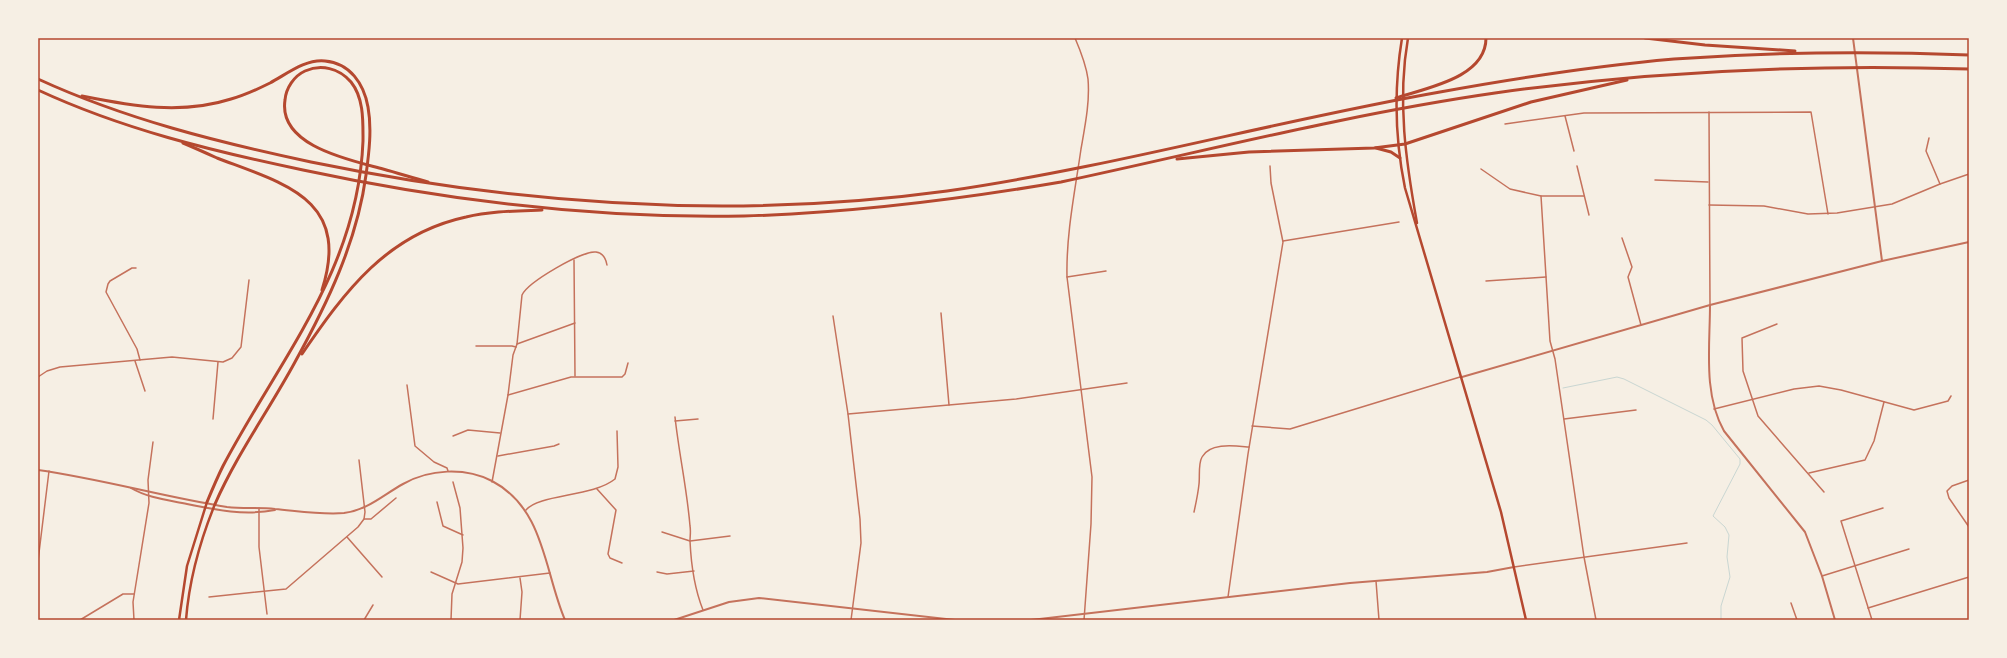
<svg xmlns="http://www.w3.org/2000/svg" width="2007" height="658" font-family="'Crimson Pro',serif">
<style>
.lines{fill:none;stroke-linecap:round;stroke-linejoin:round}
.stream{stroke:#c9d6d2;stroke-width:1}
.minor{stroke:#c5725c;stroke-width:1.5}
.tertiary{stroke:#c5725c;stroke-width:2}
.secondary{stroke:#b5482f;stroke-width:2.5}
.motorway{stroke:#b5482f;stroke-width:3}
.neatline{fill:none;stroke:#b5482f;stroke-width:1.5}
</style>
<rect width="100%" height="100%" fill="#f6efe4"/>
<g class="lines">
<path class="stream" d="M1563 388 1617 377 1624 379 1706 420 1712 425 1740 459V464L1713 516 1725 527 1729 535 1727 557 1730 577 1721 606V620"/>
<g class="minor">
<path d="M1075 38C1081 52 1086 64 1088 79 1090 102 1085 126 1081 149 1075 191 1066 234 1067 277L1092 477 1091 524 1084 620"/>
<path d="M1709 112 1710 305"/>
<path d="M1565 116 1574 151"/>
<path d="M1505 124 1584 113 1811 112 1828 214"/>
<path d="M1929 138 1926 151 1940 184"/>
<path d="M1577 166 1589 215"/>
<path d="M1481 169 1510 189 1541 196 1550 341 1555 359 1584 557 1596 620"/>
<path d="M1655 180 1708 182"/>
<path d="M1541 196H1584"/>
<path d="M1709 205 1764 206 1808 214 1837 213 1892 204 1940 184 1969 174"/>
<path d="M1622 238 1632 267 1628 277 1641 325"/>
<path d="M1283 241 1399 222"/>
<path d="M574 260 575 376"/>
<path d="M136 268H132L110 281 108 284 106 292 137 349 140 360"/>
<path d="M1067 277 1106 271"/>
<path d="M1486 281 1546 277"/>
<path d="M941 313 949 405"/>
<path d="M833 316 848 414 860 519 861 543 851 620"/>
<path d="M1777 324 1742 338 1743 371 1758 416 1824 492"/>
<path d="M517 344 575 323"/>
<path d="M476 346H512L516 347"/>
<path d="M135 361 145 391"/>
<path d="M38 377 47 371 60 367 172 357 223 362 232 358 241 347 249 280"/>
<path d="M407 385 415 446 434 462 447 468 448 471"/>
<path d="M508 395 571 377H622L625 374 628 363"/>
<path d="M1714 409 1794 389 1819 386 1841 390 1914 410 1948 401 1951 396"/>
<path d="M848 414 1016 399 1127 383"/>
<path d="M675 417C679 454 687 489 690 526 691 531 690 536 690 541 691 563 695 590 703 610"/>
<path d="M213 419 218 362"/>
<path d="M1564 419 1636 410"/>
<path d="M675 421 698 419"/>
<path d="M1252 426 1290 429 1460 377"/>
<path d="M453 436 468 430 500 433"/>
<path d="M498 456 554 446 559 444"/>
<path d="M1809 473 1865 460 1874 441 1884 402"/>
<path d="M1969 480 1952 486 1947 491 1949 498 1969 527"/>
<path d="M492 482 508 395 513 355 517 344 522 295C528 282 583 250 596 252 603 253 606 259 607 265"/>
<path d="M597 489 616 510 608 554 610 558 622 563"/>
<path d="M437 502 443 526 463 535"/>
<path d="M259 508V547L267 614"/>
<path d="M526 510C539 494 593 497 615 479L618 467 617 431"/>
<path d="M1194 512C1196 503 1198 494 1199 484 1200 476 1198 464 1202 457 1210 442 1236 446 1249 447"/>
<path d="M364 519H371L396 498"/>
<path d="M662 532 690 541 730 536"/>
<path d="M347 537 382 577"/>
<path d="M38 561 49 471"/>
<path d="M1514 567 1687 543"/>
<path d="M431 572 458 584 550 573"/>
<path d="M657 572 667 574 694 571"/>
<path d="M1822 576 1909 549"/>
<path d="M1376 581 1379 620"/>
<path d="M209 597 286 589 358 527 364 519 365 512 359 460"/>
<path d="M1228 597 1248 454 1283 242 1271 183 1270 166"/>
<path d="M1791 603 1797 620"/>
<path d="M1868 608 1969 577"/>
<path d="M80 620 123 594H134"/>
<path d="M134 620 133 602 149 503 148 480 153 442"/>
<path d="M364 620 373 605"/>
<path d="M451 620 452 594 462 562 463 548 460 508 453 482"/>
<path d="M520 620 522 592 520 578"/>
<path d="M1872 620 1841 521 1883 508"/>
</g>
<g class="tertiary">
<path d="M1853 38 1882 261"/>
<path d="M1710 305C1710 346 1703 394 1724 431L1805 532 1822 576 1835 620"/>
<path d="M1462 377 1710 305 1882 261 1969 242"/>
<path d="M38 470C102 479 164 497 227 507 243 509 259 507 275 509 298 511 322 515 344 513 368 510 383 495 403 484 429 469 465 467 492 481 545 509 544 571 565 620"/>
<path d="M131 488C148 498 168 500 187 504 216 510 245 516 275 510"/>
<path d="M674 620 729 602 759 598 955 620"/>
<path d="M1031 620 1350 583 1487 572 1514 567"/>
</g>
<g class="secondary">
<path d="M1402 38C1394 87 1395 139 1405 188L1501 512 1526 620"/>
<path d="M1408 38C1397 101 1406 162 1417 223"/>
<path d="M179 620 187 566 207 502"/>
<path d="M186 620C189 581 200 541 215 504"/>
</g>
<g class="motorway">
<path d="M1645 38 1705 45 1795 51"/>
<path d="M38 79C125 119 217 142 311 162 520 205 735 220 947 191 1113 167 1275 121 1440 92 1517 78 1595 66 1674 59 1772 52 1870 51 1969 55"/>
<path d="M38 90C122 129 212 151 303 170 448 201 596 219 744 216 851 213 956 200 1061 182 1206 151 1349 114 1495 93 1652 71 1811 64 1969 69"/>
<path d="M82 96C132 106 181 115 231 99 245 95 258 89 270 83 287 74 305 59 325 61 350 63 364 84 368 107 372 129 369 153 366 175 357 242 327 304 295 362 269 410 237 454 215 504"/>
<path d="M1396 98C1426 88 1486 78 1486 38"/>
<path d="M183 143C195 148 206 153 217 158 285 184 351 199 322 290"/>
<path d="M1376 148 1391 152 1400 158"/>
<path d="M1177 159 1249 152 1374 148 1405 144 1531 102 1627 80"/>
<path d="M302 354C345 291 387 234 466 217 491 211 517 211 542 210"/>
<path d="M207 502C212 490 217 478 223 466 280 358 358 270 363 141 363 122 364 98 351 82 339 68 321 64 305 71 294 76 286 88 285 100 278 146 350 160 383 169 398 173 413 178 428 182"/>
</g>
</g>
<rect width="2007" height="658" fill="none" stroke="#f6efe4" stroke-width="78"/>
<rect x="39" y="39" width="1929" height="580" class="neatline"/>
</svg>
